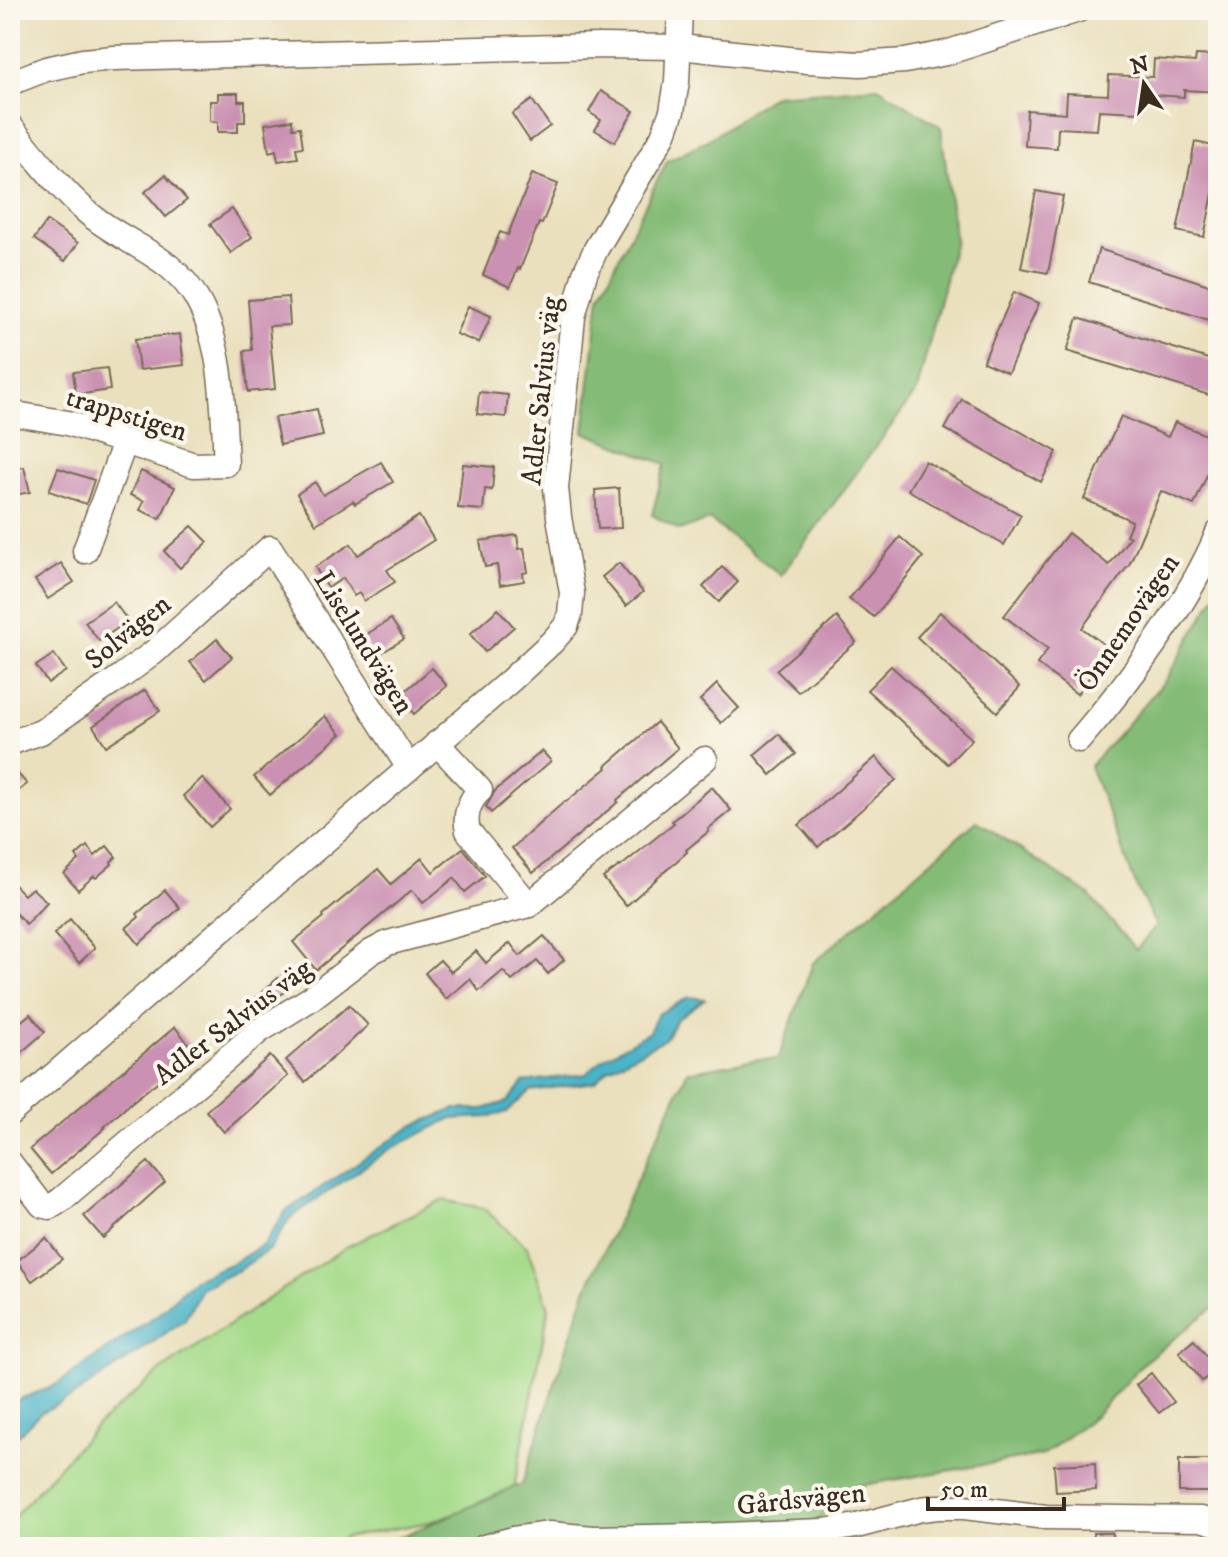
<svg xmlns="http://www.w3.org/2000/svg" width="1228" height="1557" font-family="'IM FELL DW Pica',serif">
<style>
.green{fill:#a6db8b;stroke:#708254;stroke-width:2}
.forest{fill:#84bb77;stroke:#60724a;stroke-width:2}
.water{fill:#4ab3c8;stroke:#426e73;stroke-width:2}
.building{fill:#cb91b3}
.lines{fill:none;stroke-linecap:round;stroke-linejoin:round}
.minor-casing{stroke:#786a56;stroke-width:27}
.minor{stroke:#fff;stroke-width:24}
.labels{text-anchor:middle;stroke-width:8;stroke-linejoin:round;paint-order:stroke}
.street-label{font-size:28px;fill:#3b2a1e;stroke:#fbf7ec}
</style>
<rect width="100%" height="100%" fill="#fbf7ec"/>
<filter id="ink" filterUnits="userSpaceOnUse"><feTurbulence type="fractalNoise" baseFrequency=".0125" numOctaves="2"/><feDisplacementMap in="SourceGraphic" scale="16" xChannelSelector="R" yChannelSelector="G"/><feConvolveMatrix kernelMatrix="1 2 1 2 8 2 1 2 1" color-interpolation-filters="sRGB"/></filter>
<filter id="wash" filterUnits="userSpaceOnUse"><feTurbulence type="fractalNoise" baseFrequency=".006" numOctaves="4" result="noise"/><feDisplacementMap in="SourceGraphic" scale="32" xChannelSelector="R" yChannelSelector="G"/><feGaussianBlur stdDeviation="1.8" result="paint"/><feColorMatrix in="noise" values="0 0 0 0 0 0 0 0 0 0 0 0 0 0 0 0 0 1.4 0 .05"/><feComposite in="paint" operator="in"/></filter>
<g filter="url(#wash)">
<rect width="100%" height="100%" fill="#eae0bd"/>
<path class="green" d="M442 1200 483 1208 527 1247 549 1308 514 1489 485 1502 430 1522 344 1538 333 1547H10V1522L27 1502 95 1427 163 1369 346 1247Z"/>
<g class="forest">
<path d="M878 87 941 127 955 240 917 391 781 575 710 520 679 530 652 515 665 464 584 432 600 296 667 161 708 140 774 95Z"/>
<path d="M1218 591V1304L1143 1363 1097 1414 1043 1455 851 1487 791 1547H377L522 1484 585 1292 687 1072 759 1059H778L813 963 977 821 1088 894 1136 950 1156 926 1137 888 1090 766 1165 681Z"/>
</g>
<path class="water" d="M689 997 705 999 677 1019 665 1039 608 1069 595 1082 530 1091 507 1112 489 1117 450 1119 390 1149 290 1218 271 1248 239 1270 201 1288 185 1319 141 1351 70 1398 40 1413 10 1443V1403L54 1386 158 1314 194 1279 235 1262 264 1244 285 1212 388 1142 415 1125 455 1109H483L507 1102 524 1082 586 1074 604 1058 649 1032 658 1014Z"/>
<g id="blocks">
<g class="building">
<path d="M1196 55 1218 56V92L1184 90V97L1140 94 1139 112 1099 110 1097 130 1058 128 1057 148 1025 146 1027 110 1066 113 1067 93 1108 95 1109 75 1153 77 1154 59 1195 62Z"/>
<path d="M601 91 634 111 615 142 595 130 601 120 589 112Z"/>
<path d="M218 93H238V101H245V122H238V132H218V122L210 121V101H218Z"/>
<path d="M532 100 550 126 530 141 512 114Z"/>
<path d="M292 120 293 128 300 127 303 147 296 148 298 158 278 161 276 150 269 152 265 124Z"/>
<path d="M1195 142 1218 147V169L1204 237 1177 231Z"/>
<path d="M532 174 558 184 542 224 539 223 520 269 518 268 510 287 483 275 500 232 508 235Z"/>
<path d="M165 175 187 200 166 217 145 192Z"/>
<path d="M1036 191 1063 196 1048 273 1021 268Z"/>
<path d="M232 209 252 237 231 253 210 224Z"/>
<path d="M47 221 78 243 65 261 34 239Z"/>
<path d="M1099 249 1218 288V323L1089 282Z"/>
<path d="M1014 292 1039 303 1008 373 983 362Z"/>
<path d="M288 297 290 325 269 326 275 389 248 392 244 351 252 350 248 300Z"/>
<path d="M468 306 491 316 479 343 456 334Z"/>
<path d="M1078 318 1218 362V376L1212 396 1067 351Z"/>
<path d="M180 334 184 365 139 370 135 339Z"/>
<path d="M107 368 110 390 76 395 73 372Z"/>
<path d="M479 392 508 395 506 417 477 414Z"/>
<path d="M962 399 1057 452 1041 482 945 429Z"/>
<path d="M317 409 323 436 280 445 274 418Z"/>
<path d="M1121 416 1168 437 1175 422 1218 440V450L1194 505 1161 491 1130 563 1082 628 1110 649 1077 694 1037 664 1048 649 1004 616 1068 533 1109 565 1130 537 1126 535 1132 521 1084 499Z"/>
<path d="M925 461 1021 515 1004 545 908 490Z"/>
<path d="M381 462 393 482 355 504 353 501 316 524 297 494 315 482 323 495Z"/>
<path d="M463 464 494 467 492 490 485 489 483 510 458 508Z"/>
<path d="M24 467 30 492 10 496V470Z"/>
<path d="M58 468 94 480 86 504 49 491Z"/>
<path d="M141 471 175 487 160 519 140 510 144 501 130 495Z"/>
<path d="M619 488 621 528 598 529 595 490Z"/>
<path d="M419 516 434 540 387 570 395 582 364 601 359 593 354 596 343 578 328 588 315 567 351 544 358 555Z"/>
<path d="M192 526 208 542 180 568 164 551Z"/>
<path d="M517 535 519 549 524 548 528 572 523 573 524 581 500 585 497 565 485 567 480 541Z"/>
<path d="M900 537 923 557 874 617 849 599Z"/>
<path d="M61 563 74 582 48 599 35 580Z"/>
<path d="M619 563 643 592 626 606 602 577Z"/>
<path d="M722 567 738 582 719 602 703 587Z"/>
<path d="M114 602 128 621 99 641 85 622Z"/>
<path d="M498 609 514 627 485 652 470 634Z"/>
<path d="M940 612 1020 687 997 712 917 637Z"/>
<path d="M837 617 856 642 798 692 776 670Z"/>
<path d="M391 619 404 639 375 657 362 637Z"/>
<path d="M217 639 232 657 206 680 190 662Z"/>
<path d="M54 654 66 671 48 683 36 666Z"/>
<path d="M891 666 972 739 948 764 867 690Z"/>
<path d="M432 668 447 686 414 714 399 696Z"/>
<path d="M717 684 739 708 721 723 700 700Z"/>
<path d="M145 690 160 711 106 746 93 726Z"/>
<path d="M325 716 341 734 270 795 254 777Z"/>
<path d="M657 722 678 748 617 800 618 802 533 873 512 848 565 801 566 802 607 768 606 766Z"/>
<path d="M779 734 796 754 771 775 754 755Z"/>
<path d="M542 751 551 761 491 813 486 807 495 791Z"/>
<path d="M876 757 896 780 818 847 799 825Z"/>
<path d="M10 765 27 784 10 798Z"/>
<path d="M202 778 230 809 210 827 183 796Z"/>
<path d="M712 787 731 810 708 829 709 831 686 850 687 852 626 906 603 878 619 866 620 867 674 823 672 821Z"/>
<path d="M87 846 95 856 107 846 116 857 111 862 112 864 96 878 94 876 78 890 64 874 79 860 76 856Z"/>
<path d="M463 848 485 876 465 892 454 878 423 903 412 890 316 970 293 942 324 917 323 915 378 869 391 884 422 858 433 872Z"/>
<path d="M10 881 24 895 32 888 47 902 26 924 10 908Z"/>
<path d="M165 890 180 908 139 944 126 928 139 917 137 914Z"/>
<path d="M70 919 95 948 79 963 54 934Z"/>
<path d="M544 936 564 960 548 974 537 961 512 981 503 971 479 991 470 979 446 999 425 973 440 960 451 972 476 951 486 963 510 943 520 956Z"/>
<path d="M278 978 288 989 224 1041 216 1032Z"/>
<path d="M349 1005 368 1025 346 1046 305 1082 286 1060Z"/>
<path d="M30 1014 45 1032 10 1062V1031Z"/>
<path d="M175 1027 195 1052 132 1102 104 1127 105 1128 51 1174 30 1149Z"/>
<path d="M270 1056 288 1076 224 1132 206 1111Z"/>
<path d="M148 1162 165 1182 103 1238 84 1216Z"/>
<path d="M46 1238 62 1259 32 1281 17 1261Z"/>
<path d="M1194 1340 1217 1369 1202 1381 1179 1352Z"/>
<path d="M1151 1373 1174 1402 1159 1413 1136 1385Z"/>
<rect x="1179" y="1460" width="39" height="32"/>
<path d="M1095 1463 1096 1490 1056 1492 1054 1465Z"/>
<rect x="1093" y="1533" width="19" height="14"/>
</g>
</g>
</g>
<g filter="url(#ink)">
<use href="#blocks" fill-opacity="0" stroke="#786a56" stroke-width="2"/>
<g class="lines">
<g class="minor-casing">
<g id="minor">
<path d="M10 83 46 69 83 61 114 58 192 56 599 46 680 47 808 61 860 64 905 61 946 53 1078 10"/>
<path d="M10 126C34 155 59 188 87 212 125 245 175 255 199 303 224 349 223 412 226 464L194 465 68 423 10 413"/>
<path d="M85 551 125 442"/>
<path d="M1079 740C1129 682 1189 603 1218 533"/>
<path d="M10 743 41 732 122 676 153 653 270 548 409 768"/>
<path d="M529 905 705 759"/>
<path d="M10 1113 511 680 552 642 566 626 570 614 572 593 559 517 556 488 573 317 585 273 596 249 663 136 672 111 677 82 680 10"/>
<path d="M10 1163 42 1205 50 1207 61 1200 259 1031 310 999 371 952 388 943 529 905 468 831C464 816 469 801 480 790L437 743"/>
<path d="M484 1547 513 1539 550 1534 593 1538 701 1536 823 1531 857 1526 921 1509 937 1507H964L1046 1517 1201 1519 1218 1524"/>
</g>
</g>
<use href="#minor" class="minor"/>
</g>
</g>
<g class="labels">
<g class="street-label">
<text transform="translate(540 391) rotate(-84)" y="10">Adler Salvius väg</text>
<text transform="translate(127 413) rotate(17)" y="10">trappstigen</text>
<text transform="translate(1127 622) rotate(-56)" y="10">Önnemovägen</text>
<text transform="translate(127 631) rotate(-39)" y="10">Solvägen</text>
<text transform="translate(365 642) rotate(58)" y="10">Liselundvägen</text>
<text transform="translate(232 1021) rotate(-37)" y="10">Adler Salvius väg</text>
<text transform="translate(801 1498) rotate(-6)" y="10">Gårdsvägen</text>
</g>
</g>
<rect width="1228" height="1557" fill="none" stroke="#fbf7ec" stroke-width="40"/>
<g transform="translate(1144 84) rotate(347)" stroke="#fbf7ec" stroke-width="6" paint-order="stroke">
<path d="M0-6L14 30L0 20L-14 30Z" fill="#3b2a1e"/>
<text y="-12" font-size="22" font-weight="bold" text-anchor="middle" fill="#3b2a1e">N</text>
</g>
<path d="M928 1497v12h136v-12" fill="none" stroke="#3b2a1e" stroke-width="4"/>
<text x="940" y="1497" font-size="24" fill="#3b2a1e" stroke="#fbf7ec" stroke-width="6" paint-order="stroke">50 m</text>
</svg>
